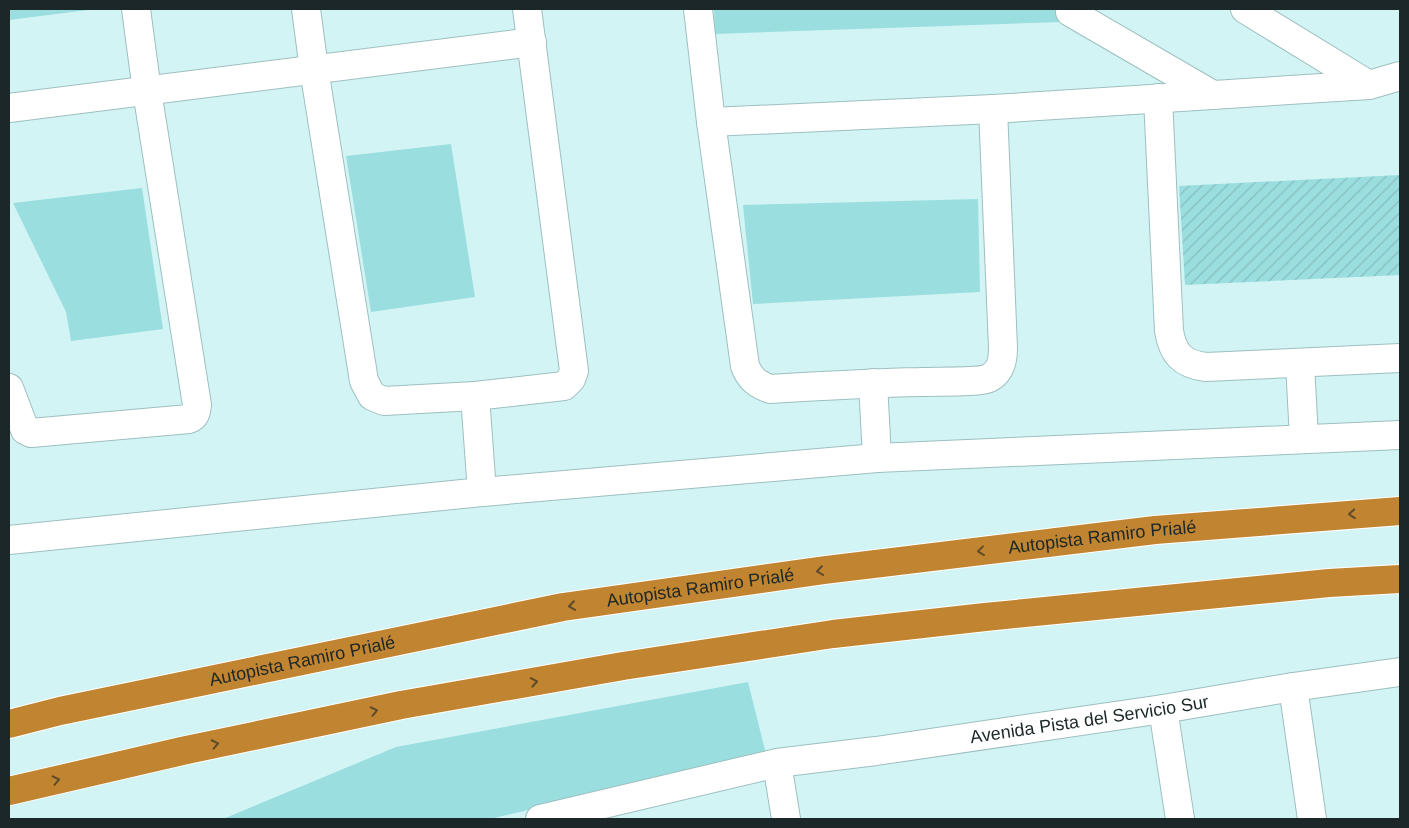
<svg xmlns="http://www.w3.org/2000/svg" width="1409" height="828" font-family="Helvetica,sans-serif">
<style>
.park{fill:#9bdee0}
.garden{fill:url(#garden-furrows)}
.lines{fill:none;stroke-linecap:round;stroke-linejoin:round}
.minor-casing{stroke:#9ebfbf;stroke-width:30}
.highway-casing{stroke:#fff;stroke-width:30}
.minor{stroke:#fff;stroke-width:28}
.highway{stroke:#c18430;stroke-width:28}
.oneway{stroke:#5d4c2b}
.labels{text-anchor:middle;stroke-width:5;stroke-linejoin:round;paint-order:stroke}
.street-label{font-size:18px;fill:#1b2728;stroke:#fff}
</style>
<defs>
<pattern id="garden-furrows" width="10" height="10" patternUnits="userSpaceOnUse" patternTransform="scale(1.25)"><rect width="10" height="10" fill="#9bdee0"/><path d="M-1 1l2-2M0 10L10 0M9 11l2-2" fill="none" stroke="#85bec0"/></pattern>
</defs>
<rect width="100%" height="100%" fill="#d2f4f4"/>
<g class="park">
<path d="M9 9H96L9 20Z"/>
<path d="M714 9H1066L1061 22 715 34Z"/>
<path d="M451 144 475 297 371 312 346 156Z"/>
<path d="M142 188 163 329 71 341 66 312 13 203Z"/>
<path d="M978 199 980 292 753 304 743 205Z"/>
<path d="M748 682 766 754 490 819H223L396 747Z"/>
</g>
<path class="garden" d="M1400 175V275L1185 285 1179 186Z"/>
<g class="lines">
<g class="minor-casing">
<g id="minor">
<path d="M306 9 314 69 364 381 372 396 384 401 475 396 564 386 571 379 574 371 527 9"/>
<path d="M698 9 711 122 745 366C750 379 757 384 770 389 820 386 870 383 920 382 934 381 979 383 989 378 1001 372 1003 360 1003 348L993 109"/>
<path d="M1245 9 1369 85"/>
<path d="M1070 12 1213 95"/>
<path d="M1158 98 1169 331C1173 354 1182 364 1206 367L1400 358"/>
<path d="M9 108 532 42"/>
<path d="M711 122 993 109 1369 85 1400 76"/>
<path d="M1300 363 1304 439"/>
<path d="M873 383 877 458"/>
<path d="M9 388 25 430 31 433 189 419C196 416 196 412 197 405L147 91 136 9"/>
<path d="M475 396 482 492"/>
<path d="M9 540 482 492 877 458 1400 435"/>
<path d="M1293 687 1312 819"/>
<path d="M1163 709 1180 819"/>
<path d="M777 763 786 819"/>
<path id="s1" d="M540 819 777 763 876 751 1163 709 1293 687 1400 672"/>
</g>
</g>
<g class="highway-casing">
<g id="highway">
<path id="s2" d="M9 724 60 711 563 607 825 570 1155 530 1400 511"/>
<path d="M9 791 182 751 401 705 623 666 833 634 985 617 1329 583 1400 579"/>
</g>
</g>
<use href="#minor" class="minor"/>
<use href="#highway" class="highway"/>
</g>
<defs><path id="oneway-chevron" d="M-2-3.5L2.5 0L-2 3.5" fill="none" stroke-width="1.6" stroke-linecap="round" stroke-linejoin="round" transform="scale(1.25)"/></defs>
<g class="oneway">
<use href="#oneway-chevron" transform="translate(1352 514) rotate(175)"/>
<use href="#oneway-chevron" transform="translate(981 551) rotate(173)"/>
<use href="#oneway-chevron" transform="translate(820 571) rotate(172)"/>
<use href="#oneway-chevron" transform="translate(572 606) rotate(172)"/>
<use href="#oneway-chevron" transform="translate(534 682) rotate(-10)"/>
<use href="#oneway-chevron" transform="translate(374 711) rotate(-12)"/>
<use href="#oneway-chevron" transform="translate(215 744) rotate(-12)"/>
<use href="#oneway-chevron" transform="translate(56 780) rotate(-13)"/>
</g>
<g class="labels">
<g class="street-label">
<text dy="6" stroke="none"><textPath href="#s2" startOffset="1110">Autopista Ramiro Prialé</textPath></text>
<text dy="6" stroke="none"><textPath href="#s2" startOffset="705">Autopista Ramiro Prialé</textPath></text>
<text dy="6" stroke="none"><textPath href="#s2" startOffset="300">Autopista Ramiro Prialé</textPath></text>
<text dy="6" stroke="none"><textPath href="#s1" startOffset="559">Avenida Pista del Servicio Sur</textPath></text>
</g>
</g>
<rect width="1409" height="828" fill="none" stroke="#1b2728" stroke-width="20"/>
</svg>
